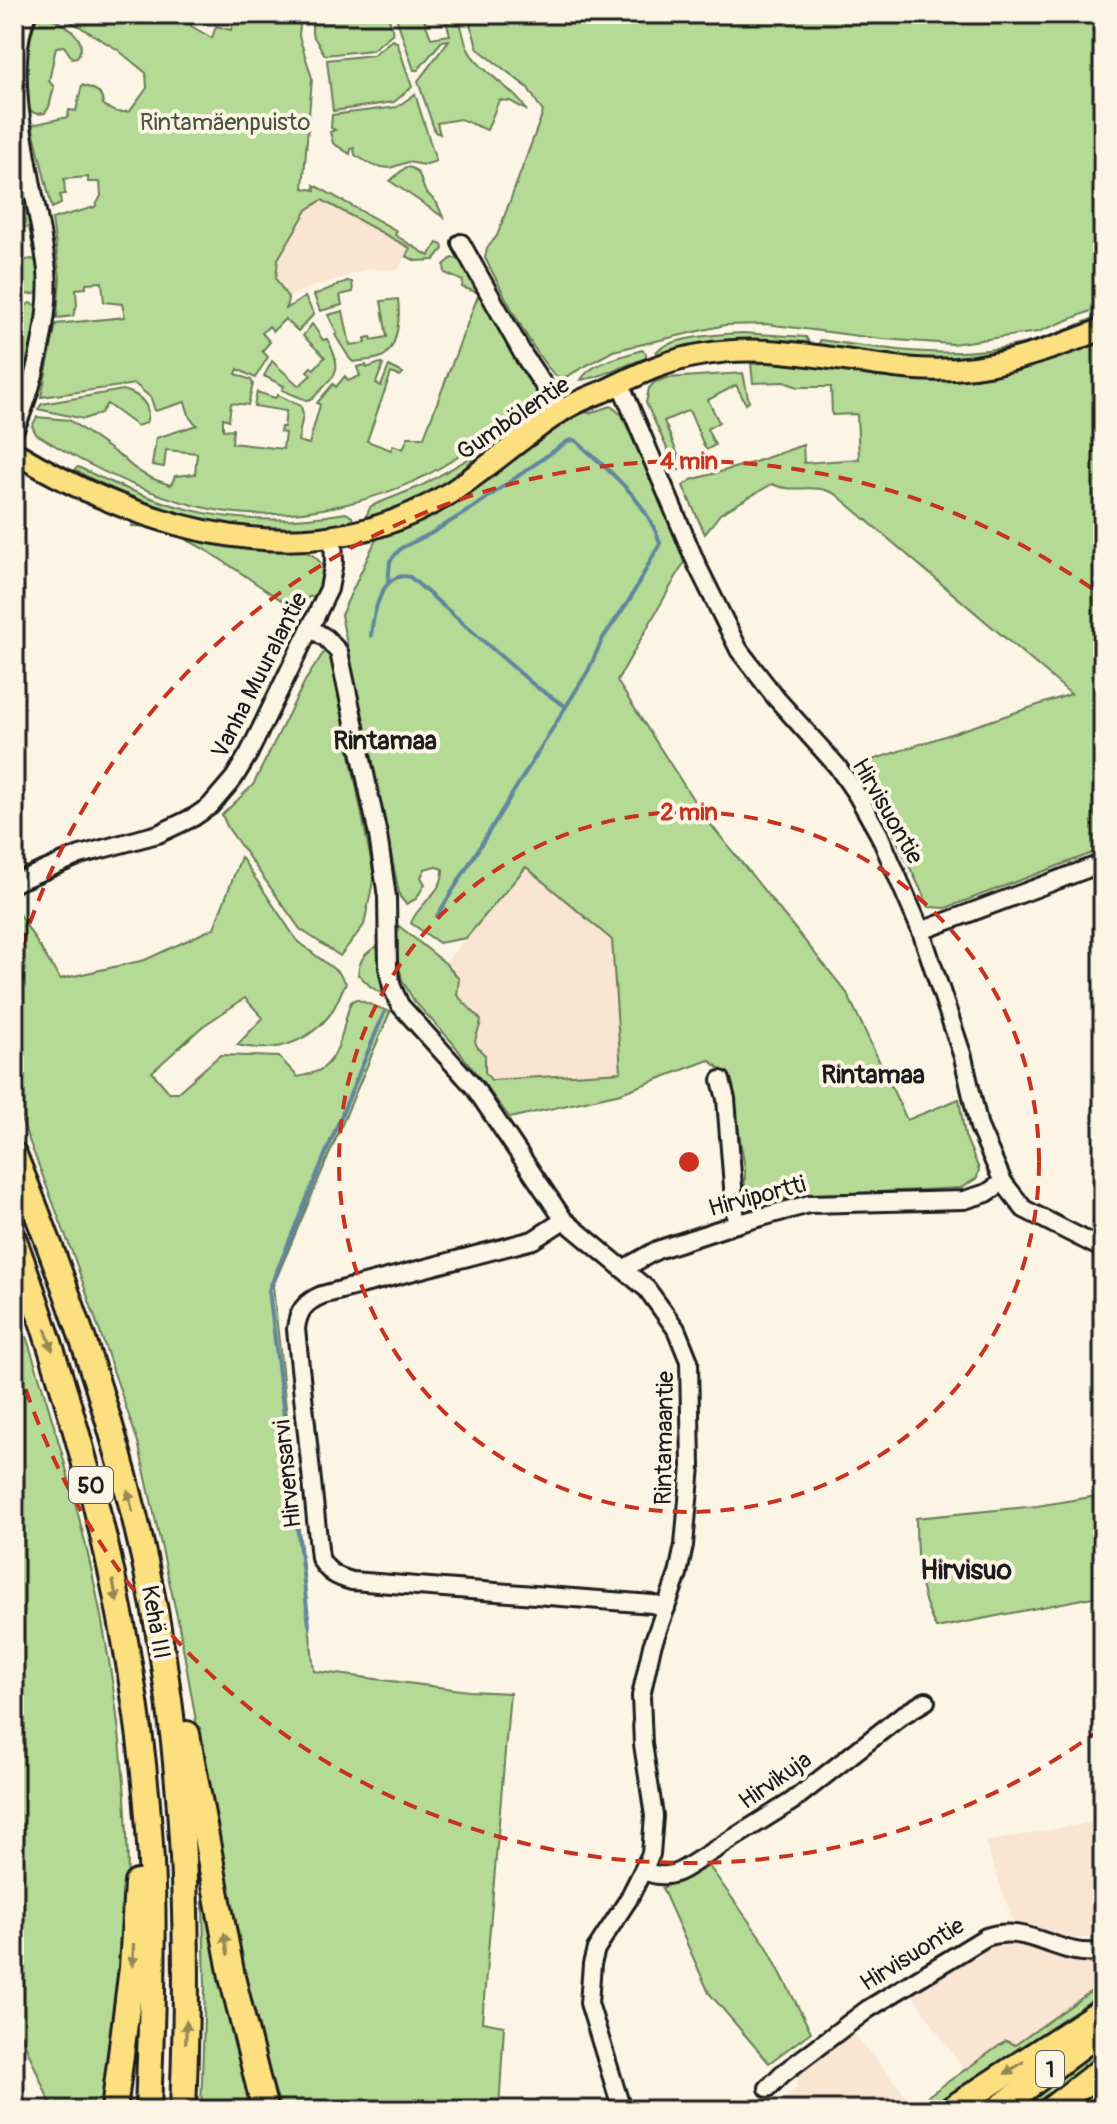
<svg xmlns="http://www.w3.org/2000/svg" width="1117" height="2124" font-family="Pangolin,sans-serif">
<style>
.built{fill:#f9e5d1}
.green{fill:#b4da95;stroke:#687b58;stroke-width:2}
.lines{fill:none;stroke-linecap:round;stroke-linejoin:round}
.stream{stroke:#64869d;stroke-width:4}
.minor-casing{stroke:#1c1c1c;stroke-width:22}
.major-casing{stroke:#1c1c1c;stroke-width:26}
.highway-casing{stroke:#1c1c1c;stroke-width:30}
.minor{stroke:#fcf5e5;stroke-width:16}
.major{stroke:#fce080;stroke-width:20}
.highway{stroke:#fce080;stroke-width:24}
.oneway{fill:#978853}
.ring{fill:none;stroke:#c8321e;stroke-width:4;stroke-dasharray:14 10}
.labels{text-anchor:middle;stroke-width:8;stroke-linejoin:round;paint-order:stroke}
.shield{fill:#fcf5e5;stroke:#5f5d58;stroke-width:2}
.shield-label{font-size:22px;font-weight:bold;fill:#1c1c1c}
.park-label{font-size:24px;fill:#4a5540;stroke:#fcf5e5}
.street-label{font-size:24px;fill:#1c1c1c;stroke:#fcf5e5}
.neighbourhood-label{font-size:26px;font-weight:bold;fill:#1c1c1c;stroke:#fcf5e5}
.quarter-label{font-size:28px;font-weight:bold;fill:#1c1c1c;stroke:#fcf5e5}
.centre{fill:#c8321e;stroke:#fcf5e5;stroke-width:4}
.ring-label{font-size:24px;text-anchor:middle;font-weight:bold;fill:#c8321e;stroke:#fcf5e5;stroke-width:8;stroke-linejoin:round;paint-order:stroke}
</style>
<rect width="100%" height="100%" fill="#fcf5e5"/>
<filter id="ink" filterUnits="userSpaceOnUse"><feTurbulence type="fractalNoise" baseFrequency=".0125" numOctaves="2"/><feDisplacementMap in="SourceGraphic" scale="16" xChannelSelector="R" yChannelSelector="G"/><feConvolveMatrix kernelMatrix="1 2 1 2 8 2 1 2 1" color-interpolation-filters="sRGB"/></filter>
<g filter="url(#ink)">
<g class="built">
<path d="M322 200 410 248 398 270 368 269 306 289 288 298 276 279 278 259 306 210Z"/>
<path d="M526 867 612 940 621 1072 491 1080 460 1035 440 969Z"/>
<path d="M1103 1776V1938H1073L1013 1921 985 1842 1099 1821 1097 1778Z"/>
<path d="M1007 1938 1075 1958 1088 1960 1103 1958V1983L1015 2045 1006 2041 964 2070 909 1990 993 1941Z"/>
<path d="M851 2030 914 2105 908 2110H777L774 2106 797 2087 799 2070Z"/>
</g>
<g class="green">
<path d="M42 14C59 20 92 38 77 57L72 58 64 46 56 47 49 81 54 87 49 107 45 113 37 114 30 111C22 83 26 44 37 17Z"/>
<path d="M59 14H99L107 23 113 18 123 24 129 16 135 20 139 14H191V26L212 38 216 26 231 30 236 14H301L299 36 312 78 303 188 315 190 314 185 397 231 395 235 429 256 437 243 442 245 443 249 434 260 416 261 406 256 410 248 322 200 307 210 278 259 276 279 288 298 286 309 305 297 314 314 298 331 285 319 273 331 269 326 262 333 270 342 262 351 268 357 255 378 238 369 236 374 251 380 253 384 248 405 231 403 229 420 223 418V430L233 429 232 443 283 449 285 433 280 432 281 427H284L286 411 254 406 257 392 275 398 278 395 301 406 303 415 298 441 309 444 320 405 317 403 333 384 336 387 345 376 348 381 360 376 357 367 366 365 367 368 380 363 383 365 376 383 381 386 389 366 403 373 400 376 391 373 367 441 391 450 393 445 403 449 408 437H424L479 293 462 287 463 281 445 273 444 265 452 258 464 260 542 393 484 436 483 434C473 442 463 453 451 461 389 501 295 523 221 511 157 500 90 468 36 434L32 426 37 417 69 420 124 459C137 473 153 480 171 485L175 476 195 474 197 453 166 450 164 467 152 465 156 438 197 425 190 418 185 402 155 411 151 398 135 384 41 397 56 324 125 317 122 304 104 302 102 282 86 283V288L76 289 77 305 73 316 57 318 60 277 52 219 95 207 101 196 100 182H88V177L64 179 65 194 60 195 61 204 52 208 32 125 68 117 69 110 76 111 82 85C95 90 101 89 103 104 112 112 118 114 130 111L147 88 146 73 118 50Z"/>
<path d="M388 14 393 33 372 50 325 55 312 34V14Z"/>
<path d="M395 14H422L431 38 450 35 444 14H458C462 25 463 41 469 51 478 69 519 93 526 110L510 101 499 100 487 130 460 119 437 123 440 134 435 132 418 81 449 40 442 41 418 70H414Z"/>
<path d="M467 14H1103V306L1038 332 952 344 882 339 766 324 725 325 613 351 562 379C542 375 497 280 485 258L487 248 497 236 543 112 528 88 478 49Z"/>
<path d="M392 40 397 42 412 87 394 102 333 111 327 60 373 55Z"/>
<path d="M415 94 436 161 424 165 408 162 390 168 374 166 355 155 354 148 351 149 350 154 333 143 330 132 335 130 331 128 332 115 397 107Z"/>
<path d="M406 167 412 168 419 174 425 191 437 203 443 217 390 181Z"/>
<path d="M25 180 39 251 33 248 29 227 14 229V182Z"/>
<path d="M32 259 38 262 41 290 35 294 14 295V262Z"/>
<path d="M347 281 352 282 353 292 340 295 342 305 320 311 314 295Z"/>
<path d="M398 299C400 314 399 344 385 355 378 361 362 360 353 362L350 359 335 335 337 333 328 315 343 311 350 345 366 343 365 338 371 337 372 340 387 337 381 301Z"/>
<path d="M30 303 41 307 26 382 14 395V314Z"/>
<path d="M1103 314V322L1024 350 975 359 942 361 898 357 819 345 820 340C888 350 954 360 1022 344 1050 338 1077 325 1103 314Z"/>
<path d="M312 324 323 340 327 339C345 372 336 374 312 399L306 400 282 390 284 386 264 376 272 361 299 386 311 375 307 371 311 367 314 369 325 357 303 336Z"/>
<path d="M742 333 806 337 809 342 808 344C753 339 711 343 657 355L656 352C670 337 721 334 742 333Z"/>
<path d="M1103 340V701L1096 709 1103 723V849L946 908 929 907 860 764 1071 694 837 495C812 481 795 495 772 484L720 514 705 534 683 486 691 480 755 462 803 445 804 463 859 459 857 414 832 415 831 387H798L784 382 753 383 751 364 790 360 963 378 1021 370Z"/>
<path d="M642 350 646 353V358L596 377 581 380C589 363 624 356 642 350Z"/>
<path d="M743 373 749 402 746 404 736 385 708 400 719 422 707 429 715 445 706 450 689 410 664 421 684 470H677L646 403 649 388 655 382 667 378Z"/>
<path d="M123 390C139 394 153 405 146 423L137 426 107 404 101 413 84 419 38 409 42 404Z"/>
<path d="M611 406 622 415 672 528 684 563 617 681 703 815 847 993 907 1120 959 1099 965 1136 979 1169 977 1178 961 1188 795 1196 744 1210 745 1169 730 1077 709 1060 621 1093 510 1118 452 1042 414 1001 402 980 397 955V928L399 926 445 963 459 979 457 995 481 1020C479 1038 467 1039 485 1055V1072L491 1080 621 1072 612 940 526 867 466 938 439 943 411 923C418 903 444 893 443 869L435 866 425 869 421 877 425 884 416 899 406 904 400 897 341 615 378 535 452 501 580 410 589 413Z"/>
<path d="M470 458 472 460 448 486 408 506 367 520 366 516 371 506 421 486Z"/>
<path d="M78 467C170 512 243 531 346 513L352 517 354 524C247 542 169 519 74 470Z"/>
<path d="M134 520C178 534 222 547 268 551 283 552 303 546 316 558 329 569 324 584 316 596L309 597 293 607C246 581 188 525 132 526Z"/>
<path d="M326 649 330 654 374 876 364 925 340 956 300 929 228 828 222 815 253 785 305 681Z"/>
<path d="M241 857 298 942 339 973 346 983C340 993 336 1008 328 1017 305 1044 272 1054 237 1045L263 1018 245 998 203 1026 152 1072 169 1092H178L220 1055 279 1057 298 1077C306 1075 317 1073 323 1068 343 1052 342 1024 351 1002L356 999 390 1012 273 1286 314 1671 469 1691 510 1693 482 2022 504 2026 499 2110H282L267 2068 246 1982 222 1867 179 1625 138 1442 75 1260 14 1101V906L60 979 145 960 214 928Z"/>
<path d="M377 946 388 997 371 987 358 974C359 960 365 953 377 946Z"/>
<path d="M14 1300C85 1508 139 1726 126 1947 123 2002 112 2056 105 2110H53L14 2018Z"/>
<path d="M1103 1495V1595L936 1628C918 1593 916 1557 916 1518L1037 1506Z"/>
<path d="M709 1866 766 1945 811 2032 769 2063 709 1993 662 1888Z"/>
<path d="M202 1867C216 1949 229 2031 253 2110H201L205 1986Z"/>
<path d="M1103 1983V2000L936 2110H908L1006 2041 1015 2045Z"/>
<path d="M1103 2043V2055L1030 2110H1014Z"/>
</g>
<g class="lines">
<g class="stream">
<path d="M388 584 390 561 401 548 430 534 474 507 568 441 575 440C608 470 646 499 660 543L630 599 603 638 588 671 437 916"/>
<path d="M371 636C373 615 381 570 410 577L535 686 565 706"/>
<path d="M309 1625 269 1290 384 1013"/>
</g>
<g class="minor-casing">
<g id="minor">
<path d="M461 243 524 356 561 411"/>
<path d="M620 383 697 565 739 650 776 698 837 766 857 795 879 834 921 931 963 1057 979 1127 1003 1182 1024 1209 1103 1249"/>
<path d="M14 431C33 391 51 316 47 271 39 199 0 80 27 14"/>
<path d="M310 628 326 638 339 652 378 835 387 897 388 967 392 987 400 1005 474 1087 564 1220 647 1289 676 1329 689 1361 691 1466 684 1545 678 1574 652 1646 641 1696 643 1744 654 1816 651 1854 628 1900 596 1949 592 1964 589 2003 622 2110"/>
<path d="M14 883 80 855 158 834 194 817 210 806 234 778 249 753 329 589 334 562 333 538"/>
<path d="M921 931 1103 863"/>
<path d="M721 1080 726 1099 736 1224"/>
<path d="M564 1220 533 1240 322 1295C305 1302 298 1311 296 1329L320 1558C327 1572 337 1577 352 1581L652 1604 666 1608"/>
<path d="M623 1269 657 1250 736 1224 809 1204 964 1200 987 1193 1003 1182"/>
<path d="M644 1871C659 1877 670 1877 684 1869L791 1802 901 1716 926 1701"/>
<path d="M768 2088 782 2074 868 2009 986 1937C1030 1922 1060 1960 1103 1951"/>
</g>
</g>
<g class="major-casing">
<path id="major" d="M14 452C147 532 312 582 453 491 490 466 523 436 560 412 573 403 589 397 604 391 639 374 666 360 705 354 777 342 845 364 916 369 982 374 1043 353 1103 329"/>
</g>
<g class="highway-casing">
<g id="highway">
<path d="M14 1155C85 1330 145 1512 169 1700 187 1836 189 1973 183 2110"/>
<path d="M14 1240C89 1447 144 1664 152 1885 154 1960 151 2035 148 2110"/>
<path d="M187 1734 232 1977 265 2110"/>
<path d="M114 2110 132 1968 137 1883"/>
<path d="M950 2110 1103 2010"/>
<path d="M997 2110 1103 2029"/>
<path d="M1050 2110 1103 2069"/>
</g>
</g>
<use href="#minor" class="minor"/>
<use href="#major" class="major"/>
<use href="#highway" class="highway"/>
</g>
<defs><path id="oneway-solid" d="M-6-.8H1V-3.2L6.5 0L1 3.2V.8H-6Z" transform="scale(2)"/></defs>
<g class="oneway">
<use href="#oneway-solid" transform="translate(49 1340) rotate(72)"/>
<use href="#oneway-solid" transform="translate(130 1501) rotate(-103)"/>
<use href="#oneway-solid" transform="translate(115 1591) rotate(79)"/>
<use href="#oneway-solid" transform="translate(226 1944) rotate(-100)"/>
<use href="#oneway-solid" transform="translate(133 1955) rotate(93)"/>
<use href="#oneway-solid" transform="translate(186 2032) rotate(-89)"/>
<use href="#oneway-solid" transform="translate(1014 2068) rotate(147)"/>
</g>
</g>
<g class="ring">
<circle cx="689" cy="1162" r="350"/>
<path d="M1101 1729A701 701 0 0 1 15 1355M15 969A701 701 0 0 1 1101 595"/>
</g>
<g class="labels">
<g class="shield">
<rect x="69" y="1467" width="44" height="36" rx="6"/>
<rect x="1036" y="2051" width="28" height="36" rx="6"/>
</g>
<g class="shield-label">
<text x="91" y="1493">50</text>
<text x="1050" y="2077">1</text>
</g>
<g class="park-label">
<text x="225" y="130">Rintamäenpuisto</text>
</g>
<g class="street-label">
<text transform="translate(513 418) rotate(-34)" y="8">Gumbölentie</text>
<text transform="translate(259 675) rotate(-63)" y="8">Vanha Muuralantie</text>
<text transform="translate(888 811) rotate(60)" y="8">Hirvisuontie</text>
<text transform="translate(757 1196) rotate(-15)" y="8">Hirviportti</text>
<text transform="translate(664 1438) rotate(-89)" y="8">Rintamaantie</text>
<text transform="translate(287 1474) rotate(-96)" y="8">Hirvensarvi</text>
<text transform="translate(156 1622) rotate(80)" y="8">Kehä III</text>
<text transform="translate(775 1780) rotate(-35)" y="8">Hirvikuja</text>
<text transform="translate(912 1954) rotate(-32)" y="8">Hirvisuontie</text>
</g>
<g class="neighbourhood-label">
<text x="385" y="749">Rintamaa</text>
<text x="873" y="1083">Rintamaa</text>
</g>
<g class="quarter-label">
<text x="966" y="1579">Hirvisuo</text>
</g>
</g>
<circle cx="689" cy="1162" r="12" class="centre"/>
<g class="ring-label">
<text x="689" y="469">4 min</text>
<text x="689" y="820">2 min</text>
</g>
<rect width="1117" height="2124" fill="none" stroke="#fcf5e5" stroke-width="48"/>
<rect x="24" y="24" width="1069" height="2076" fill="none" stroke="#1c1c1c" stroke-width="3" filter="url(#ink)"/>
</svg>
